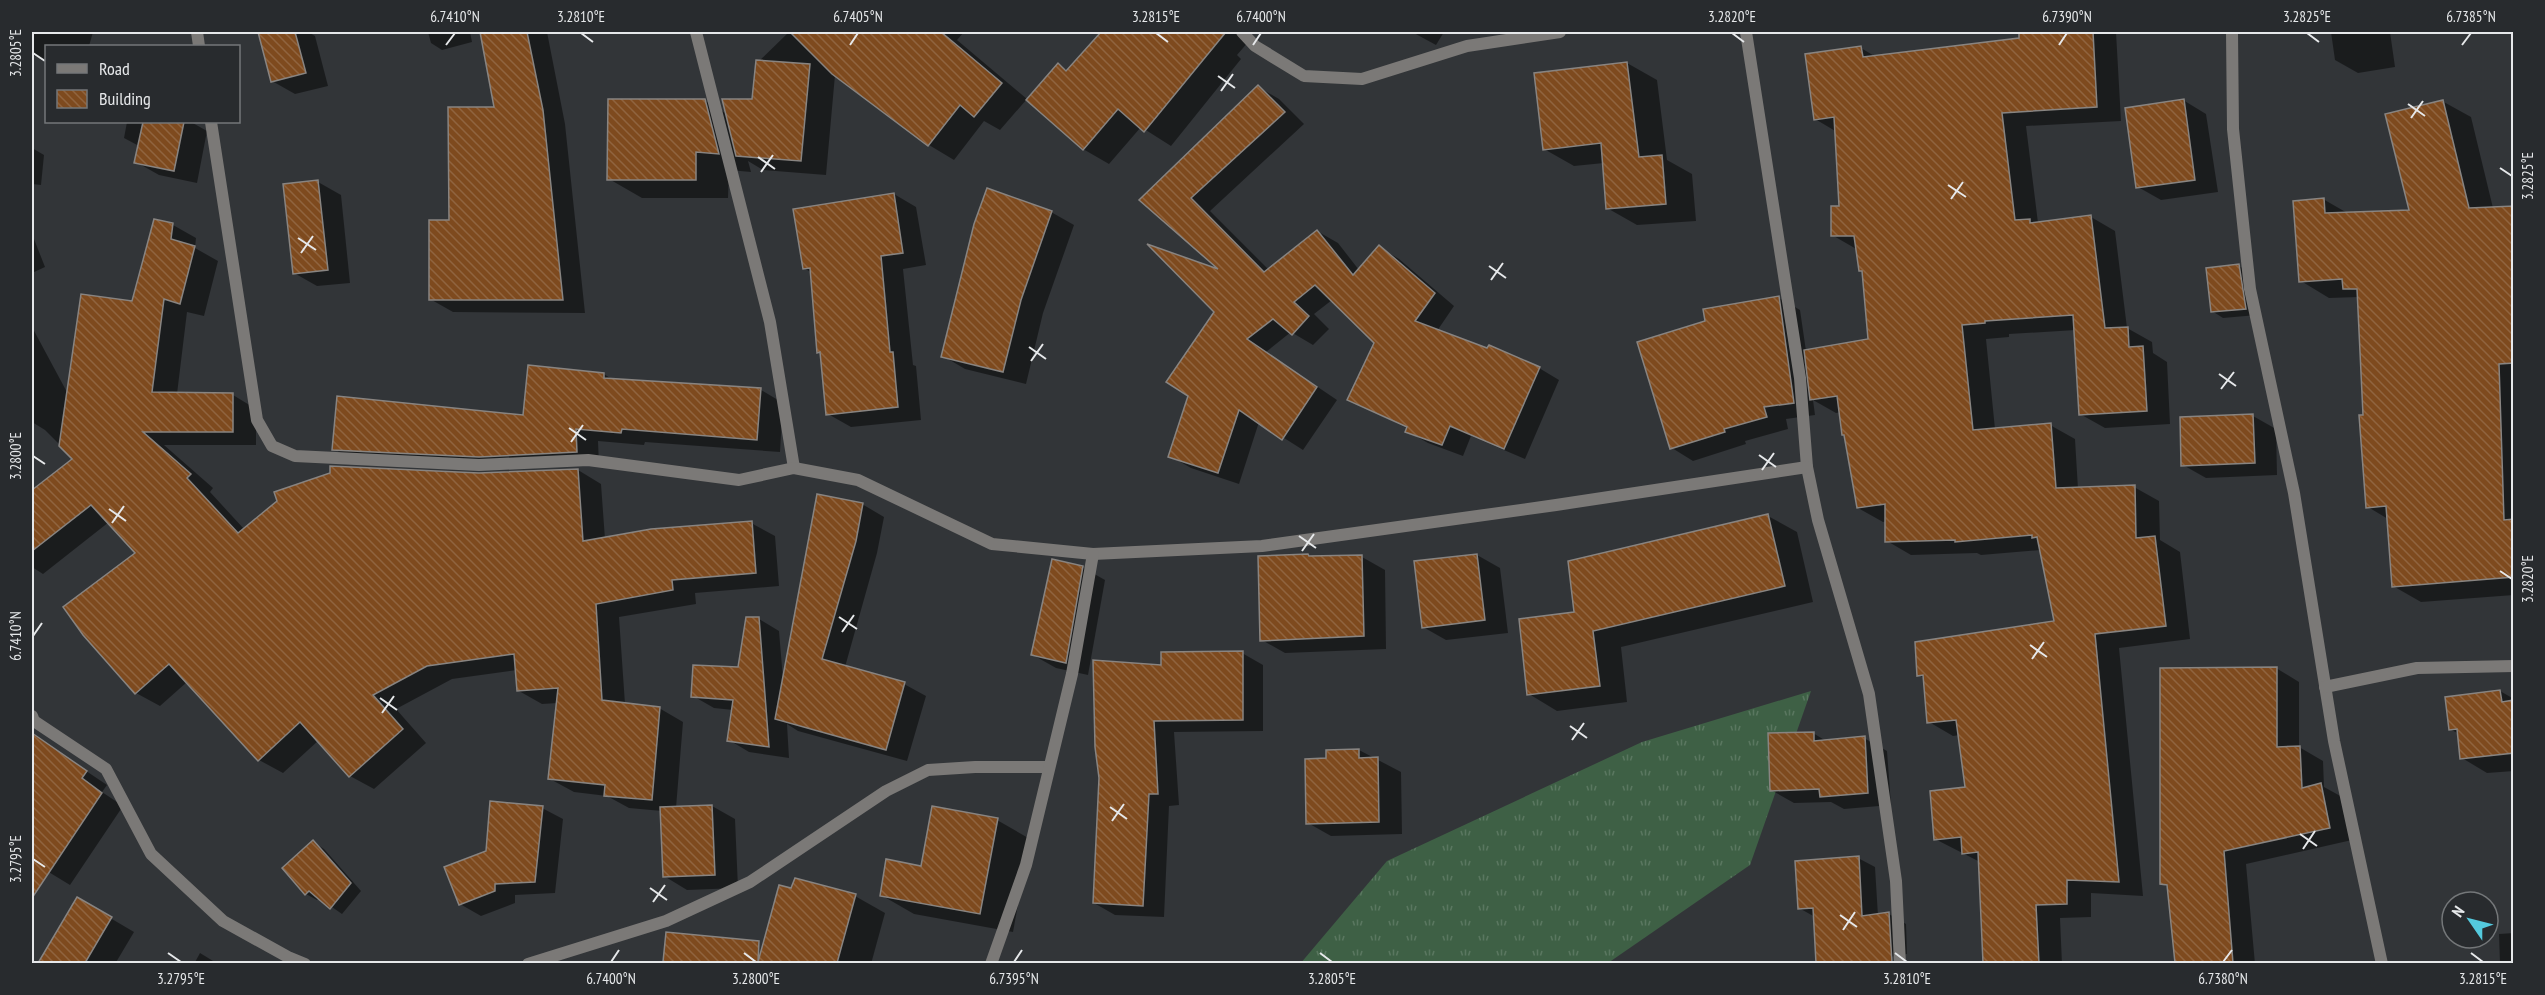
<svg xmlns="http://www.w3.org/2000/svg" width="2545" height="995" font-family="'PT Sans Narrow',sans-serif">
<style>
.grass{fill:url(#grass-tufts)}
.shadow{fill:#0007;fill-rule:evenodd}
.building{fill:url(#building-back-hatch);stroke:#888481;stroke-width:1.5}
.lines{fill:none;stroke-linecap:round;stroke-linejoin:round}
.minor{stroke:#7b7977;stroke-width:12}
.ticks{fill:none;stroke:#e6e8ea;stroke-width:2}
.neatline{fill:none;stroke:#e6e8ea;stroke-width:2}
.ticks-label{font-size:15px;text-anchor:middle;fill:#e6e8ea}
</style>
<defs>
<pattern id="grass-tufts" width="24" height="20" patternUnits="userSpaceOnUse" patternTransform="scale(1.5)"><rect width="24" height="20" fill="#3e6045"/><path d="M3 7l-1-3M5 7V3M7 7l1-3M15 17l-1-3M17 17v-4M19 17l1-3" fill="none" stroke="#5a7760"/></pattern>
<pattern id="building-back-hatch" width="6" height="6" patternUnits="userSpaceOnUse" patternTransform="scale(1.5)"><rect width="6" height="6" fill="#7e4a1e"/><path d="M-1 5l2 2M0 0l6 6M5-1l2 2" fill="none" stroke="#90643f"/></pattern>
</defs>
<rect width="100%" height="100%" fill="#323538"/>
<path class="grass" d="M1811 691 1750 865 1608 963 1300 964 1387 861 1642 742Z"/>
<g class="shadow">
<path d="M32 32H93L89 46H46V60L32 55Z"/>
<path d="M260 32H308L315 36 328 86 295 94 272 81Z"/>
<path d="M428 32H470L472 42 442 50 431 43Z"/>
<path d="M481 32H547L565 124 585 313 453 312 430 299 496 108Z"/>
<path d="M789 32H964L957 40 1027 99 1000 130 984 121 954 160 929 145 835 75 826 175 763 170 748 161 751 172 729 170 728 198H642L609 179 704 100 727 114 753 100 757 63Z"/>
<path d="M1103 32H1237L1249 41 1237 55 1241 59 1171 146 1141 127 1109 164 1083 149 1058 65 1068 71Z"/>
<path d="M1412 32H1444L1436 45Z"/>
<path d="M2021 32H2116L2121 121 2026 126 2038 223 2091 217 2115 231 2127 328 2152 342 2153 353 2167 362 2170 424 2105 428 2080 414 2076 330 2009 334V337L1986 339 1995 429 2050 425 2075 439 2078 489 2134 487 2159 501 2160 540 2180 552 2190 639 2119 648 2143 896 2091 893V917L2060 918 2062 964H1984L1980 862 1935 839 1966 788 1960 735 1953 736 1929 722 1924 678 1919 675 2055 623 2041 550 1981 555 1977 553 1911 555 1887 541V521L1883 522 1858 508 1841 412 1836 413 1813 400 1815 415 1786 419 1788 429 1745 441 1746 444 1693 461 1672 448 1779 298 1800 310 1806 351 1869 342 1864 272 1860 270 1858 250 1832 235 1841 208 1837 132 1815 119 1861 48 1876 57 2021 39ZM1878 503 1893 504 1878 506Z"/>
<path d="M2331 32H2390L2395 67 2358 73 2335 60Z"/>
<path d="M1627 63 1657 80 1667 160 1692 174 1696 221 1637 225 1607 208 1604 163 1574 166 1544 149Z"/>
<path d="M1258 87 1279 99 1304 124 1210 211 1269 270 1317 231 1338 243 1359 270 1379 247 1399 259 1454 306 1437 331 1539 368 1559 380 1525 459 1471 436 1463 456 1428 443 1407 431 1408 429 1349 399 1376 343 1332 300 1314 314 1329 329 1313 345 1291 332 1266 352 1337 400 1303 450 1259 422 1239 484 1191 468 1170 456 1215 312 1224 273 1141 200Z"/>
<path d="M2183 100 2206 114 2218 192 2161 200 2138 187Z"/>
<path d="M2442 101 2471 117 2493 208 2514 207V595L2421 602 2393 586 2388 519 2368 507 2359 297 2329 298 2301 281 2323 199 2349 214 2411 211Z"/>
<path d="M127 122H191L207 131 197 183 159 175 136 162 139 146 124 138Z"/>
<path d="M32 148 44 155 41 185 32 184Z"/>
<path d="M318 182 341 195 350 283 317 286 294 273Z"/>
<path d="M894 194 916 207 926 265 903 269 913 365 916 366 921 420 851 427 828 414 822 354 819 352 812 273 804 268Z"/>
<path d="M1051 212 1074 225 1043 313 1026 384 965 369 943 356Z"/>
<path d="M173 225 196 238 195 248 218 261 204 316 187 312 177 394 233 395 256 409V445H164L213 488 210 492 244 529 479 475 578 470 601 484 605 539 751 523 775 536 779 586 695 593 696 604 619 617 625 704 659 708 683 722 676 808 712 806 735 819 738 888 687 890 664 876 662 811 629 808 607 796 574 792 550 779 558 703 542 704 519 691 517 670 452 679 396 709 426 743 374 789 350 776 319 740 283 773 259 760 187 682 160 706 136 693 137 554 109 522 43 574 32 567V492L74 459 45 430 32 422V327L68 394 133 303Z"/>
<path d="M32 234 45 267 32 273Z"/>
<path d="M2239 266 2250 272 2257 315 2223 318 2212 311Z"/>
<path d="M604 374 613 380 761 390 783 403 780 452 645 442 644 445 598 441 599 465 356 462 334 449 524 417Z"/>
<path d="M2253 416 2276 429 2277 475 2206 478 2183 465 2181 418Z"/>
<path d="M862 504 884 517 877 553 845 667 904 684 926 696 907 761 798 731 787 724 789 758 749 752 729 740 733 710 714 708 693 696 740 668 759 619 779 631 783 679Z"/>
<path d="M1768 516 1797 532 1813 602 1621 647 1627 702 1557 711 1529 694 1576 613Z"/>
<path d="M1477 555 1500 568 1508 633 1446 640 1423 627Z"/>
<path d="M1362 557 1385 570 1386 649 1285 653 1262 640Z"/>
<path d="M1082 567 1105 580 1088 675 1056 668 1033 655Z"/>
<path d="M1242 653 1263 665V731L1174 732 1179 805 1169 806 1164 917 1115 915 1094 903 1163 667Z"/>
<path d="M2276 668 2299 682V747L2323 761 2324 787 2344 798 2352 840 2246 864 2255 964H2176L2169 888 2161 883Z"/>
<path d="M2500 691 2514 699V771L2487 773 2462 758 2459 734 2450 729Z"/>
<path d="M1813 733 1826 741 1864 738 1887 751 1891 805 1844 809 1831 802 1794 803 1771 790Z"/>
<path d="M37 738 107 785 102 792 123 806 70 885 47 871 32 892V746Z"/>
<path d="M1359 750 1401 772 1402 834 1331 836 1308 823 1327 759Z"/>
<path d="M542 808 563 819 555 893 515 895V903L481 916 460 904 487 852Z"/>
<path d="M997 820 1030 839 1013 932 914 914 881 895Z"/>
<path d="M313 842 324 849 361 891 342 914 319 898 317 900 306 894Z"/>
<path d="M1858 858 1875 867 1878 916 1889 914 1906 924 1907 954 1890 957V964H1817L1815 917 1799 908Z"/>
<path d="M780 887 855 896 885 913 871 964H760Z"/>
<path d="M78 899 134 932 115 964 40 963Z"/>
<path d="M667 933 749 957V964H664Z"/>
<path d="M2514 933V964H2500L2499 934Z"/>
<path d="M200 953 218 964H194Z"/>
</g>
<g class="building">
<path d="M258 32H295L306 73 271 82Z"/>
<path d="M480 32H527L543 110 563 300H429V220H449L448 107H494Z"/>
<path d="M790 32H941L1002 83 974 117 960 105 928 146 832 74Z"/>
<path d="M1101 32H1226L1144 132 1118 109 1083 150 1026 100 1058 63 1066 71Z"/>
<path d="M2019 32H2093L2097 107 2002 113 2015 220 2030 219V223L2091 215 2105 328 2128 327 2129 347 2143 346 2147 411 2079 415 2073 315 1985 321V323L1962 325 1973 430 2051 423 2056 488 2135 485 2136 538 2155 536 2166 626 2095 634 2119 882 2067 880V904L2036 905 2039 963H1983L1978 852 1962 854 1961 837 1934 840 1930 791 1965 787 1956 720 1927 723 1923 675 1917 676 1915 642 2054 621 2037 537 2032 538V535L1955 542V540L1885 542V504L1857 508 1844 435H1842L1837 396 1810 400 1804 350 1868 339 1862 271H1859L1854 236H1831V206H1839L1834 117 1814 120 1805 54 1861 46 1863 57 2019 38Z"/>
<path d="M756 60 810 64 801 161 736 156 722 99H752Z"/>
<path d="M1627 62 1639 157 1662 155 1666 204 1606 209 1601 143 1543 150 1534 73Z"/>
<path d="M1258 85 1285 112 1191 198 1264 272 1317 230 1353 275 1379 245 1435 293 1415 321 1487 348 1489 345 1540 367 1504 449 1450 426 1442 445 1405 432 1407 427 1347 400 1374 343 1315 285 1294 302 1309 316 1292 335 1273 319 1247 339 1317 387 1282 440 1239 410 1218 473 1168 457 1188 396 1166 382 1214 312 1147 244 1218 269 1139 200Z"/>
<path d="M608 99H705L719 154 696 152V180H607Z"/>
<path d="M2184 99 2195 180 2136 188 2125 108Z"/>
<path d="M2443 100 2469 208 2514 206V363L2499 364 2504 520 2514 519V577L2392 587 2386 506 2366 508 2359 415H2363L2357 289H2343L2342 279 2299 282 2293 201 2324 198 2325 213 2409 210 2385 114Z"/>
<path d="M143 122H184L174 171 134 163Z"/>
<path d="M318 180 328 270 293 274 283 184Z"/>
<path d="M987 188 1052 211 1021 300 1003 372 941 357 974 224Z"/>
<path d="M894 193 903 253 881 256 890 352H893L898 407 826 415 820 352 817 353 810 268 803 269 793 209Z"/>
<path d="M154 219 173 223 171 239 195 246 180 304 164 299 152 392 233 393V432H143L191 474 187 478 238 533 277 501 274 492 330 473V466L479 473 578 469 583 541 651 529 752 521 756 573 672 580 673 590 596 604 602 700 660 707 652 800 604 796 605 785 548 779 558 688 517 691 514 654 427 666 373 695 403 729 349 777 300 722 258 761 169 664 135 694 83 635 63 607 135 553 91 505 32 551V490L72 459 59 446 81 294 132 301Z"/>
<path d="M2239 264 2246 309 2211 312 2206 268Z"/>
<path d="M1779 296 1794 403 1764 407 1767 417 1724 429 1725 432 1670 449 1637 342 1705 321 1703 309Z"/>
<path d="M528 365 604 373V378L761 388 757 440 622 429 621 433 576 429 577 452 479 457 332 450 337 396 523 415Z"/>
<path d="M2253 414 2255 463 2181 466 2180 417Z"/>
<path d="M817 494 863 503 856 541 822 659 905 682 886 750 775 719Z"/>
<path d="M1768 514 1785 586 1593 631 1600 686 1527 695 1519 619 1574 612 1568 561Z"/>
<path d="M1308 554 1309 556 1362 555 1364 636 1260 641 1258 556Z"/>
<path d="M1477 554 1485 620 1422 628 1414 561Z"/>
<path d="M1052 559 1083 566 1066 663 1031 655Z"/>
<path d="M746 617H759L769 747 727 741 733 700 691 697 693 665 738 667Z"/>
<path d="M1243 651V720L1154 721 1158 794H1149L1143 906 1093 903 1099 778 1095 747 1093 660 1161 665V652Z"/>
<path d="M2277 667V747L2300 746 2302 788 2321 783 2330 828 2224 851 2233 963H2175L2167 885 2160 884V668Z"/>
<path d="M2500 690 2502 702 2514 700V753L2460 759 2457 729 2449 730 2445 697Z"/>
<path d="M1814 732V741L1865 736 1868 793 1820 797 1819 789 1770 791 1768 733Z"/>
<path d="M32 733 87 771 82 778 102 793 32 898Z"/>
<path d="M1359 749V758L1378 757 1379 822 1306 824 1305 759 1326 758V750Z"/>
<path d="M490 801 543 806 535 882 495 884V891L459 905 444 867 486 851Z"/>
<path d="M712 805 715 875 663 877 660 807Z"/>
<path d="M932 806 998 818 980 914 880 896 886 859 921 866Z"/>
<path d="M313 840 351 883 330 909 309 891 305 895 282 868Z"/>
<path d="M1859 856 1862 916 1889 912 1892 963H1816L1813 908 1798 909 1795 861Z"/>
<path d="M795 878 856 894 837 963 663 962 666 932 759 941 758 962 779 885 791 888Z"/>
<path d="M77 897 112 917 85 963H38Z"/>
</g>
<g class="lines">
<g class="minor">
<path d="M197 32 199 46"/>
<path d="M696 32 770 322 794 468"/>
<path d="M1242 32 1255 46 1304 76 1362 79 1467 46 1560 32"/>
<path d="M1746 32 1800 378 1807 467 1818 520 1869 694 1896 881 1900 964"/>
<path d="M2232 32 2233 129 2250 289 2294 493 2334 741 2382 964"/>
<path d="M211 122 257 420 272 446 295 456 479 465 588 460 739 480 794 468 858 480 992 544 1093 554 1262 546 1556 505 1807 467"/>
<path d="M2325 687 2417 668 2514 666"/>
<path d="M32 716 34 721 106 769 151 854 223 921 288 957 305 964"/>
<path d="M528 964 666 921 750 882 886 791 928 770 975 767H1049"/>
<path d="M991 964 1026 865 1072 674 1093 554"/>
</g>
</g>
<path class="ticks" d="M581 33 593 42M1156 33 1168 42M1732 33 1744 42M2307 33 2319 42M446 45 455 33M850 45 858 33M1253 45 1261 33M2059 45 2067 33M2462 45 2471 33M33 53 45 61M1218 76 1235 88M1221 91 1233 74M2408 104 2425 116M2411 118 2423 101M758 157 775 169M2500 168 2512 176M761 172 773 155M1948 185 1966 197M1951 199 1963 182M298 238 316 250M301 253 313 236M1489 266 1506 278M1491 280 1503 263M1029 347 1046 359M1031 361 1043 344M2219 374 2236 386M2221 389 2234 372M569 428 586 440M571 442 583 425M1759 455 1776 467M33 456 45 464M1762 470 1774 453M109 509 126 521M112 523 124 506M1299 536 1316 548M1302 551 1314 534M2500 571 2512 579M839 617 857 629M842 632 854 615M33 636 42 623M2030 645 2047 657M2032 659 2044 642M380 698 397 710M382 713 394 696M1570 726 1587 738M1572 740 1584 723M1110 807 1127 819M1112 821 1124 804M2300 834 2317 846M2303 849 2315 831M33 859 45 867M650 888 667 900M653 902 665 885M1840 915 1857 927M1843 930 1855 912M168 953 181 962M744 953 756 962M1320 953 1332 962M1895 953 1907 962M2471 953 2483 962M611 962 619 950M1014 962 1022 950M2223 962 2232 950"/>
<rect width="2545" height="995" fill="none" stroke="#282b2e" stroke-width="66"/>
<rect x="45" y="45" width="195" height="78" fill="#282b2e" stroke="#747779" stroke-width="1.5"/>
<rect x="57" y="64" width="30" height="9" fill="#7b7977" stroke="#747779" stroke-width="1.5"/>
<text x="99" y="75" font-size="18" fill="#e6e8ea">Road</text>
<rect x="57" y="90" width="30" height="18" fill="url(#building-back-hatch)" stroke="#747779" stroke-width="1.5"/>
<text x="99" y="105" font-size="18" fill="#e6e8ea">Building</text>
<g transform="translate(2470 920) rotate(305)"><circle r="28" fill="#282b2e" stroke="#747779" stroke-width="1.5"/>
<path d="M0-4.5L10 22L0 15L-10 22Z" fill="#54cade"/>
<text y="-9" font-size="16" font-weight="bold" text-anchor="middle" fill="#e6e8ea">N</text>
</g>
<rect x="33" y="33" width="2479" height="929" class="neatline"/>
<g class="ticks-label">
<text x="455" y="22">6.7410°N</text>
<text x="581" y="22">3.2810°E</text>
<text x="858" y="22">6.7405°N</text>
<text x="1156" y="22">3.2815°E</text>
<text x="1261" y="22">6.7400°N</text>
<text x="1732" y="22">3.2820°E</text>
<text x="2067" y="22">6.7390°N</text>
<text x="2307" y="22">3.2825°E</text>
<text x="2471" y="22">6.7385°N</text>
<text transform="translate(16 53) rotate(-90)" y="5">3.2805°E</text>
<text transform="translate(2528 176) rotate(-90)" y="5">3.2825°E</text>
<text transform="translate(16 456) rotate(-90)" y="5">3.2800°E</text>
<text transform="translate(2528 579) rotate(-90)" y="5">3.2820°E</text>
<text transform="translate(16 636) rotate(-90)" y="5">6.7410°N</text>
<text transform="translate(16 859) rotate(-90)" y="5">3.2795°E</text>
<text x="181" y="984">3.2795°E</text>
<text x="611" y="984">6.7400°N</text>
<text x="756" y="984">3.2800°E</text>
<text x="1014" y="984">6.7395°N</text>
<text x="1332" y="984">3.2805°E</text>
<text x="1907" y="984">3.2810°E</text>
<text x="2223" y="984">6.7380°N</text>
<text x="2483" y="984">3.2815°E</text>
</g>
</svg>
